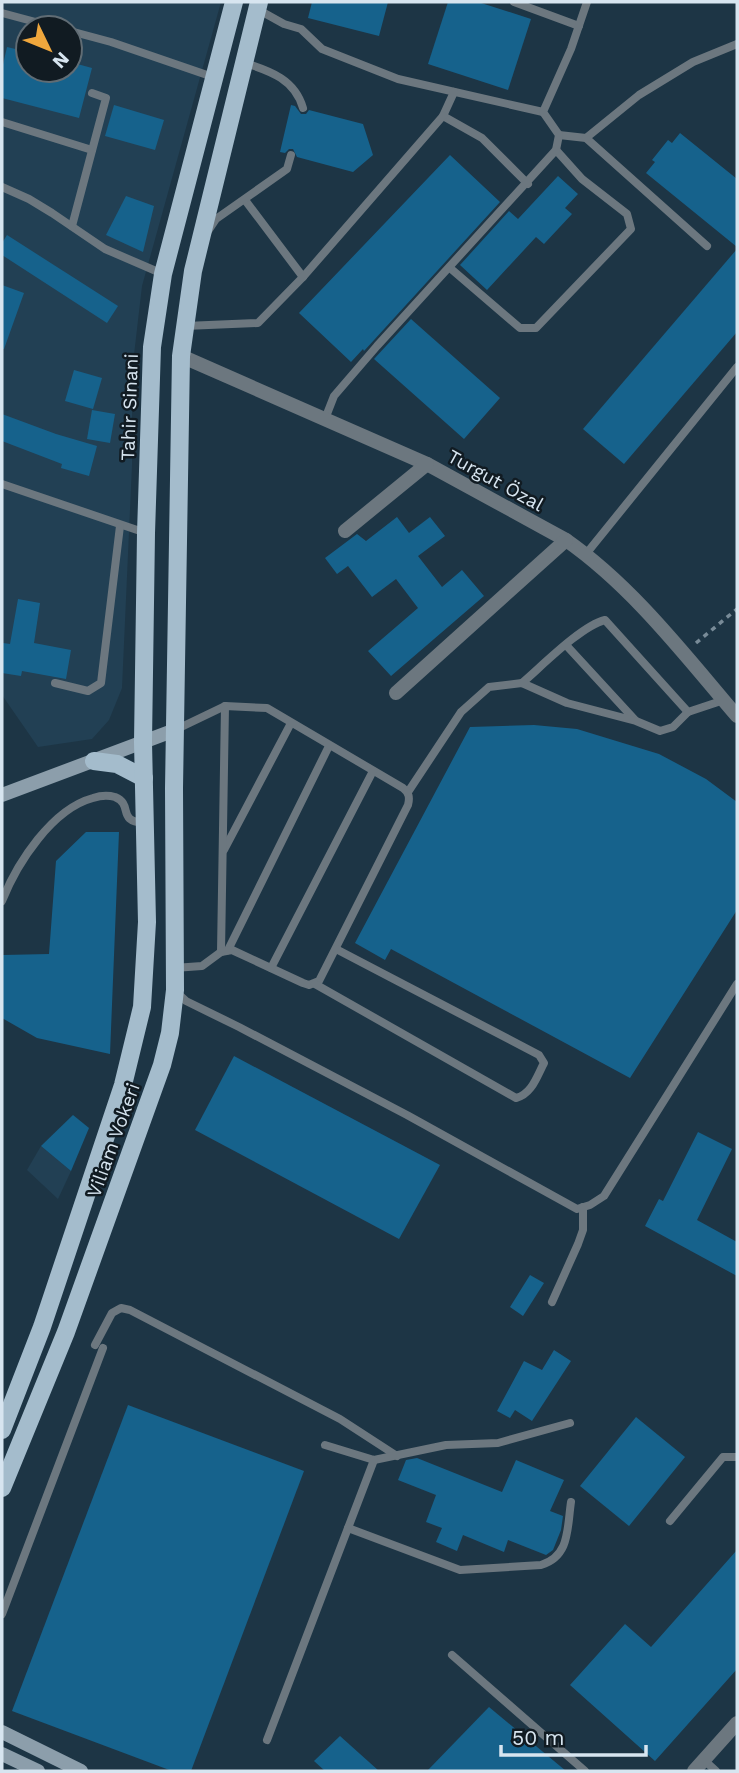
<svg xmlns="http://www.w3.org/2000/svg" width="739" height="1773" font-family="'Work Sans',sans-serif">
<style>
.built{fill:#224054;fill-rule:evenodd}
.building{fill:#16628c}
.lines{fill:none;stroke-linecap:round;stroke-linejoin:round}
.path{stroke:#788b98;stroke-width:3.5;stroke-dasharray:5 5;stroke-linecap:butt}
.lane{stroke:#6c777f;stroke-width:8}
.street{stroke:#6c777f;stroke-width:14}
.secondary{stroke:#8c9eab;stroke-width:14}
.primary{stroke:#a4bccc;stroke-width:18}
.labels{text-anchor:middle;stroke-width:5;stroke-linejoin:round;paint-order:stroke}
.street-label{font-size:19px;fill:#d7e5f0;stroke:#111b22}
</style>
<rect width="100%" height="100%" fill="#1d3545"/>
<g class="built">
<path d="M2 2H221L142 286 132 372V465L122 688 109 720 92 739 38 747 2 695ZM28 28H70V70H28Z"/>
<path d="M41 1146 71 1171 58 1199 27 1170Z"/>
</g>
<g class="building">
<path d="M312 2H388L379 36 308 18Z"/>
<path d="M448 2H478L531 19 508 90 428 64Z"/>
<path d="M7 47 28 52V70H70V62L92 68 79 118 2 98V69Z"/>
<path d="M114 105 164 120 155 150 105 136Z"/>
<path d="M291 105 295 106 301 114H306L309 110 363 124 373 155 353 172 297 157 293 149H289L285 153 280 152Z"/>
<path d="M680 133 737 179V247L646 173 655 162 652 160 668 140 672 143Z"/>
<path d="M450 155 500 202 364 351 363 349 351 362 299 313Z"/>
<path d="M558 176 578 194 565 208 572 214 544 244 536 237 487 290 460 265 509 211 518 219Z"/>
<path d="M126 196 154 206 143 252 106 235Z"/>
<path d="M7 235 118 306 107 323 2 255V243Z"/>
<path d="M737 249V332L624 464 583 429Z"/>
<path d="M2 285 24 293 4 349H2Z"/>
<path d="M411 319 500 398 464 439 374 359Z"/>
<path d="M74 370 102 378 93 409 65 401Z"/>
<path d="M92 410 115 414 110 443 87 439Z"/>
<path d="M2 414 56 434 97 446 89 476 61 468 62 464 2 441Z"/>
<path d="M397 517 409 533 430 517 445 536 418 556 442 587 462 570 484 596 391 676 368 651 418 608 396 579 372 597 348 566 337 574 325 558 357 534 366 541Z"/>
<path d="M18 599 40 603 34 643 71 650 66 679 22 671 21 676 2 673 3 643 10 644Z"/>
<path d="M534 725 577 729 659 754 706 779 737 802V910L630 1078 391 949 385 960 355 943 470 727Z"/>
<path d="M86 832H119L110 1054 37 1038 2 1018 3 955 49 954 56 861Z"/>
<path d="M234 1056 440 1165 399 1239 195 1130Z"/>
<path d="M73 1115 89 1128 71 1171 41 1146Z"/>
<path d="M698 1132 732 1149 697 1220 737 1242V1276L645 1226 659 1199 663 1201Z"/>
<path d="M530 1275 544 1283 523 1316 510 1307Z"/>
<path d="M554 1350 571 1361 532 1421 515 1410 510 1418 497 1411 524 1361 542 1370Z"/>
<path d="M128 1405 304 1471 191 1771H172L12 1711Z"/>
<path d="M636 1417 685 1457 629 1526 580 1486Z"/>
<path d="M417 1458 502 1492 516 1460 564 1480 550 1511 563 1516 561 1530 553 1550 546 1555 508 1540 504 1552 463 1535 457 1551 436 1542 442 1528 426 1522 436 1495 398 1480 406 1460Z"/>
<path d="M737 1550V1669L655 1761 570 1685 625 1624 651 1647Z"/>
<path d="M489 1707 566 1771H427Z"/>
<path d="M340 1736 379 1771H325L314 1761Z"/>
</g>
<g class="lines">
<path class="path" d="M696 643 737 609"/>
<g class="lane">
<path d="M514 2 579 26"/>
<path d="M257 9 284 24 301 29 322 49 398 79 543 112"/>
<path d="M2 13 58 28"/>
<path d="M70 31 111 42 213 77"/>
<path d="M245 63C271 71 295 80 303 108"/>
<path d="M454 92 443 116 482 138 528 184"/>
<path d="M2 122 92 150"/>
<path d="M559 135 586 138 707 246"/>
<path d="M586 138 639 95 693 62 737 44"/>
<path d="M2 187 29 199 52 213 105 249 163 274"/>
<path d="M245 200 303 277"/>
<path d="M72 226 106 98 92 93"/>
<path d="M208 231 216 219 287 169 291 155"/>
<path d="M450 268 520 328H536L631 229 627 214 582 179 556 150"/>
<path d="M185 326 258 323 303 277 443 116"/>
<path d="M325 419 334 396 377 346 556 150 559 135 543 112 571 49 587 2"/>
<path d="M2 484 146 533"/>
<path d="M586 554 737 367"/>
<path d="M566 645 635 720"/>
<path d="M55 683 88 691 101 683 120 526"/>
<path d="M522 683C542 666 581 626 605 620L688 712"/>
<path d="M408 792 461 712 489 687 522 683 567 703 636 721 660 731 673 727 688 712 724 700"/>
<path d="M224 850 291 723"/>
<path d="M2 901C17 863 52 809 93 798 99 796 108 795 115 797 134 805 116 821 144 823"/>
<path d="M228 950 329 746"/>
<path d="M221 952 225 706"/>
<path d="M174 968 202 966 221 952 232 950 303 983 309 985 319 981 408 805C410 797 409 793 403 788L267 708 225 706 175 730"/>
<path d="M271 968 373 771"/>
<path d="M315 984 516 1098C532 1094 537 1076 544 1063L539 1055 336 949"/>
<path d="M175 991 186 1001 239 1027 407 1115 577 1209 590 1205 604 1196 737 984"/>
<path d="M552 1302 578 1244 583 1230V1207"/>
<path d="M95 1345 112 1313 121 1308 130 1310 340 1419 397 1456"/>
<path d="M325 1445 374 1460 446 1445 498 1443 570 1423"/>
<path d="M670 1521 723 1457H737"/>
<path d="M348 1528 460 1570 541 1565C570 1556 567 1529 571 1502"/>
<path d="M2 1614 103 1348"/>
<path d="M452 1655 585 1771"/>
<path d="M267 1740 374 1460"/>
<path d="M705 1761 716 1771"/>
</g>
<g class="street">
<path d="M181 356 427 464 566 540C633 587 684 654 737 716"/>
<path d="M345 531 427 464"/>
<path d="M396 693 566 540"/>
<path d="M694 1771 737 1723"/>
</g>
<g class="secondary">
<path d="M2 795 175 730"/>
<path d="M2 1732 81 1771"/>
<path d="M2 1754 38 1771"/>
</g>
<g class="primary">
<path d="M94 761 117 764 144 778"/>
<path d="M2 1430 42 1327 123 1085 142 1007 147 922 143 742 146 533 152 347 163 274 234 2"/>
<path d="M2 1488 66 1332 162 1065 170 1033 175 990 174 788 181 356 193 271 259 2"/>
</g>
</g>
<g class="labels">
<g class="street-label">
<text transform="translate(129 407) rotate(-88)" y="7">Tahir Sinani</text>
<text transform="translate(496 480) rotate(29)" y="7">Turgut Özal</text>
<text transform="translate(113 1140) rotate(-70)" y="7">Viliam Vokeri</text>
</g>
</g>
<rect width="739" height="1773" fill="none" stroke="#d7e5f0" stroke-width="7"/>
<g transform="translate(49 49) rotate(133)"><circle r="33" fill="#111b22" stroke="#606c74" stroke-width="2"/>
<path d="M0-5L12 26L0 18L-12 26Z" fill="#efa73d"/>
<text y="-10" font-size="19" font-weight="bold" text-anchor="middle" fill="#d7e5f0">N</text>
</g>
<path d="M501 1745v10h145v-10" fill="none" stroke="#d7e5f0" stroke-width="3.5"/>
<text x="512" y="1745" font-size="21" fill="#d7e5f0" stroke="#111b22" stroke-width="5" paint-order="stroke">50 m</text>
</svg>
